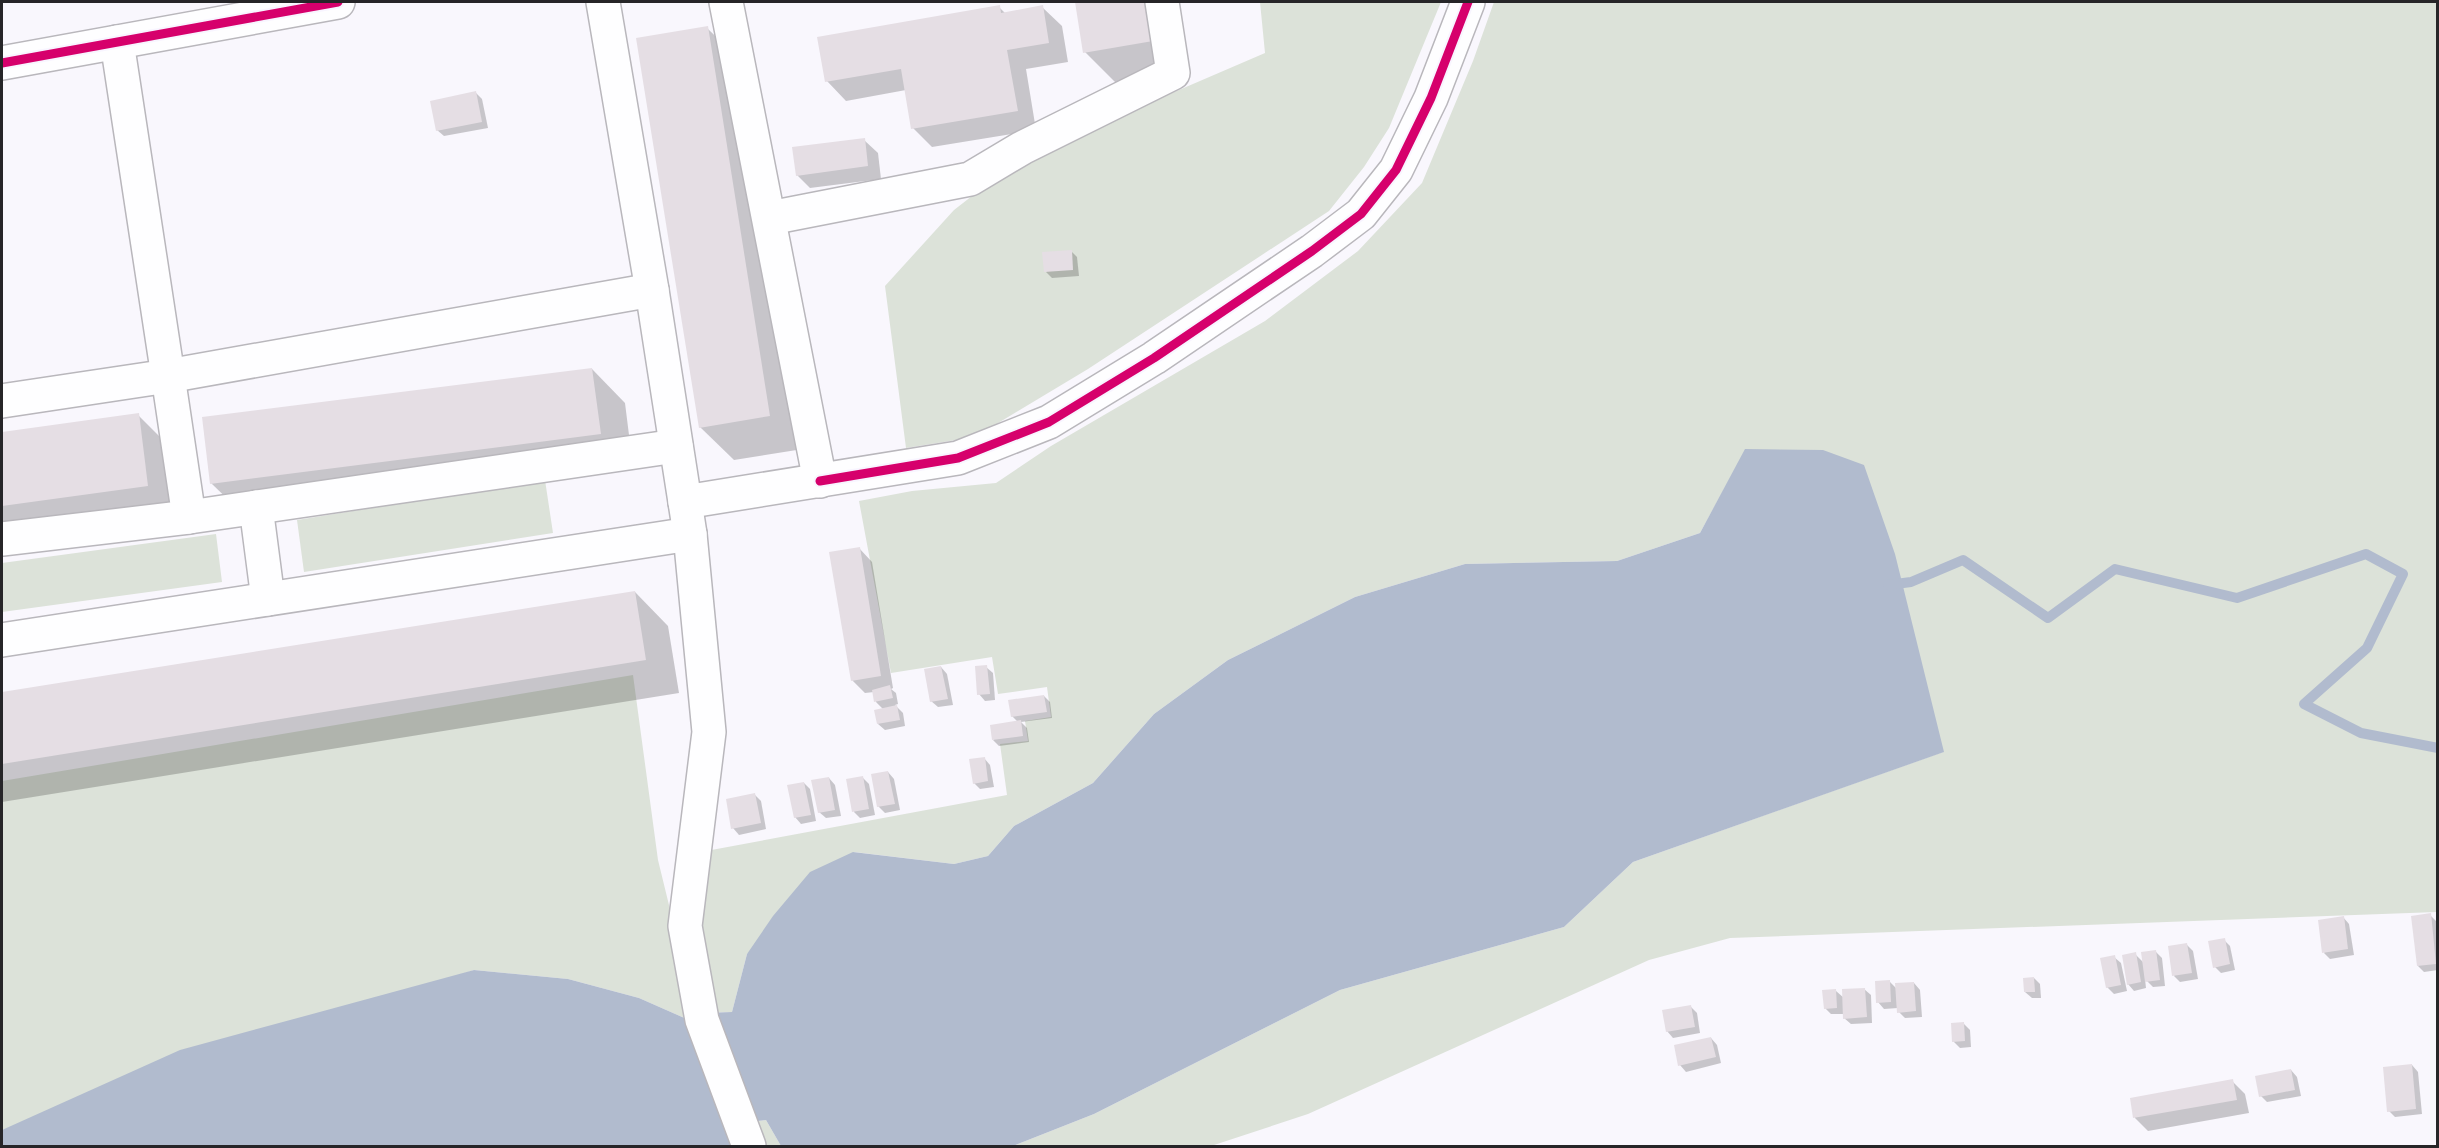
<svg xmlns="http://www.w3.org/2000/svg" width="2439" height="1148" font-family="Merriweather,serif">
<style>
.green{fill:#dce2d9}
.water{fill:#b1bbce}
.shadow{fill:#0003}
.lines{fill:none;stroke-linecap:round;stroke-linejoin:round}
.stream{stroke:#b1bbce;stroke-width:10}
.building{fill:#e5dee4}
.minor-casing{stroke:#b9b7bc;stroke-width:36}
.minor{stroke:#fefeff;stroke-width:33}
.cycleway-casing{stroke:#f8f5ff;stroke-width:13}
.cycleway{stroke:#d6006c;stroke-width:9}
</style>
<rect width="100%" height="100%" fill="#f9f7fd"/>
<g class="green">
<path d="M1260 2H1441L1389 128 1364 167 1329 211 1088 369 975 437 906 448 885 286 954 210 1021 158 1265 53Z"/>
<path d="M1494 2H2437V912L1730 938 1649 960 1308 1114 1211 1146H1013L1094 1114 1340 990 1564 927 1633 862 1943 752 1746 449 1700 533 1617 561 1465 564 1355 597 1228 660 1154 714 1093 783 1014 826 988 856 954 864 854 852 747 954 732 1012 704 1013 700 908 706 851 1007 795 1000 744 1028 741 1025 721 1051 717 1047 687 998 694 992 657 891 673 859 501 912 491 996 483 1051 446 1265 321 1358 251 1422 183 1473 61Z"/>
<path d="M545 480 553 533 304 572 297 520Z"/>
<path d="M216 534 222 582 2 612V563Z"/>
<path d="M633 675 658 860 698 1024 639 998 568 979 474 970 2 1130V781Z"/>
<path d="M766 1120 781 1146H756L742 1123Z"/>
</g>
<g class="water">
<path d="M1745 449 1823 450 1864 465 1895 554 1944 752 1633 862 1564 927 1340 990 1094 1114 1013 1146H781L766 1120 742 1123 704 1013 732 1012 747 954 773 916 810 872 853 852 954 864 988 856 1014 826 1093 783 1154 714 1228 660 1355 597 1465 564 1617 561 1700 533Z"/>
<path d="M474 970 568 979 639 998 698 1024 745 1146H2V1130L180 1050Z"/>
</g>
<g class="shadow">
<path d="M1077 2H1174L1185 74 1118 85 1085 52Z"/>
<path d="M999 7 1005 13 1042 7 1062 26 1068 62 1026 69 1036 130 932 147 913 128 906 90 846 101 827 81Z"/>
<path d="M707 28 741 61 803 449 734 460 700 427Z"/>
<path d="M476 93 482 99 488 128 444 136 437 130Z"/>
<path d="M864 140 878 153 881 179 810 188 797 175Z"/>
<path d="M1071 251 1077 257 1079 276 1052 278 1046 272Z"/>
<path d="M592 369 625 403 633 467 245 516 211 483Z"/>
<path d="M138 415 163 440 173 510 2 534V433Z"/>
<path d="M859 548 872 562 893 688 891 689 896 693 898 704 895 705 903 713 905 726 885 730 878 724 883 709 876 702 874 692 865 693 852 680Z"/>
<path d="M635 592 668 626 679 693 2 802V693Z"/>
<path d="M941 667 947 674 953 705 938 707 931 701Z"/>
<path d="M986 667 993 673 995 700 985 701 979 694Z"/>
<path d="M1044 696 1050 702 1052 718 1021 722 1027 728 1029 742 999 746 993 740 1018 722 1012 716Z"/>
<path d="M984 758 990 765 994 787 980 789 974 783Z"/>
<path d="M888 772 894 779 900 810 885 813 878 806Z"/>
<path d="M829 778 835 785 841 816 826 818 819 812Z"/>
<path d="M863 778 869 784 875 815 860 818 854 812Z"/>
<path d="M804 783 810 789 816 821 801 824 795 817Z"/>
<path d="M755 795 761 801 766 829 739 835 733 828Z"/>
<path d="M2430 915 2436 921 2438 970 2424 972 2418 966Z"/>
<path d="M2343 917 2349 924 2354 955 2330 959 2324 953Z"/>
<path d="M2224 940 2230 946 2235 970 2221 973 2215 967Z"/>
<path d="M2187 945 2193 951 2198 979 2180 982 2174 976Z"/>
<path d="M2156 952 2162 958 2165 986 2153 987 2145 979 2146 988 2134 991 2128 984 2135 954 2144 963Z"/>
<path d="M2114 957 2121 963 2127 991 2114 994 2107 987Z"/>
<path d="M2034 978 2040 984 2041 998H2032L2025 992Z"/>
<path d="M1890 982 1897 989 1914 983 1920 990 1922 1017 1905 1018 1899 1012 1898 1008 1884 1009 1878 1002Z"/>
<path d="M1864 989 1871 995 1872 1023 1851 1024 1844 1018V1014H1831L1825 1008 1836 991 1844 998Z"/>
<path d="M1691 1007 1697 1013 1700 1033 1673 1038 1667 1031Z"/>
<path d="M1964 1024 1970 1030 1971 1047 1960 1048 1953 1041Z"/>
<path d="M1711 1038 1717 1045 1721 1063 1686 1072 1680 1065Z"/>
<path d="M2412 1065 2418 1072 2422 1114 2395 1117 2389 1111Z"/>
<path d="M2291 1070 2297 1077 2301 1096 2267 1102 2261 1096Z"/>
<path d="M2232 1081 2245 1094 2249 1113 2148 1131 2135 1118 2132 1099Z"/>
</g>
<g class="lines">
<path class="stream" d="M1888 585 1911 582 1963 560 2048 618 2115 569 2237 598 2366 554 2403 574 2367 648 2304 704 2361 733 2438 748"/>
</g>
<g class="building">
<path d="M1075 2H1146L1153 41 1083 53Z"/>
<path d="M1000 5 1001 13 1043 5 1049 43 1007 50 1018 111 911 129 901 69 825 82 817 37Z"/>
<path d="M708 26 770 416 699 428 636 38Z"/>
<path d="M476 91 482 122 436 131 430 101Z"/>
<path d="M865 138 868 166 796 176 792 147Z"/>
<path d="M1072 250 1073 270 1044 272 1042 252Z"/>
<path d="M592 368 601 434 210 484 202 417Z"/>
<path d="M139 413 148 486 2 506V432Z"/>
<path d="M860 547 881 676 851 681 829 552Z"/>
<path d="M635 591 646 660 2 764V692Z"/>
<path d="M987 665 990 694 977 695 975 666Z"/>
<path d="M941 666 948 699 930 702 924 669Z"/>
<path d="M890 685 893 698 874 702 872 690Z"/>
<path d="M1044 695 1047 712 1011 717 1008 700Z"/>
<path d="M897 705 900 720 877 724 874 710Z"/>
<path d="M1021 720 1023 736 992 740 990 725Z"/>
<path d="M985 757 988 781 973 784 969 759Z"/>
<path d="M888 771 895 804 877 807 871 774Z"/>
<path d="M863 776 869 809 852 812 846 779Z"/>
<path d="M829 777 835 810 818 813 811 780Z"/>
<path d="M804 782 811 815 794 818 787 785Z"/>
<path d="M755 793 761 823 731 829 726 799Z"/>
<path d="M2431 913 2436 964 2417 966 2411 916Z"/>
<path d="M2344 916 2348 949 2322 953 2318 920Z"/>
<path d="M2225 938 2230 964 2213 968 2208 941Z"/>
<path d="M2187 943 2192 973 2172 976 2168 946Z"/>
<path d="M2156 950 2160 980 2145 982 2141 952Z"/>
<path d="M2136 952 2141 982 2127 985 2122 955Z"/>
<path d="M2115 955 2121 985 2106 988 2100 958Z"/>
<path d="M2034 977 2035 992H2024L2023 978Z"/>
<path d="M1890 980 1891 1002 1876 1003 1875 981Z"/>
<path d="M1914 982 1916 1011 1897 1013 1895 983Z"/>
<path d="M1865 988 1867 1017 1843 1019 1842 989Z"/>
<path d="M1836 989 1837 1008 1824 1009 1822 990Z"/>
<path d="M1691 1005 1695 1027 1666 1032 1662 1010Z"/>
<path d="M1964 1022 1965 1041 1952 1042 1951 1023Z"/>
<path d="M1711 1037 1716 1057 1678 1066 1674 1045Z"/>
<path d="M2412 1064 2416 1109 2387 1112 2383 1067Z"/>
<path d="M2291 1069 2295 1090 2259 1097 2255 1076Z"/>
<path d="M2233 1079 2237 1100 2133 1118 2130 1098Z"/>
</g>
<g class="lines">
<g class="minor-casing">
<g id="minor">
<path d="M603 2 652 290 690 534 709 732 685 926 702 1020 749 1146"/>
<path d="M726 2 820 481"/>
<path d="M2 63 338 2"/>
<path d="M770 218 970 179 1022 148 1173 73 1162 2"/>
<path d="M2 401 168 376 117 42"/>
<path d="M685 502 958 458 1049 422 1154 358 1312 251 1361 214 1396 170 1431 98 1468 2"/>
<path d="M256 507 268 599"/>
<path d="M189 517 168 376 652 290"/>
<path d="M2 539 189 517 676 446"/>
<path d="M2 640 690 534"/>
</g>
</g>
<use href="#minor" class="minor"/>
<g class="cycleway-casing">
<g id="cycleway">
<path d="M2 63 338 2"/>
<path d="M820 481 958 458 1049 422 1154 358 1312 251 1361 214 1396 170 1431 98 1468 2"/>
</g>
</g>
<use href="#cycleway" class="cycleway"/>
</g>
<rect width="2439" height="1148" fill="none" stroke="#262528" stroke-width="6"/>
</svg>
